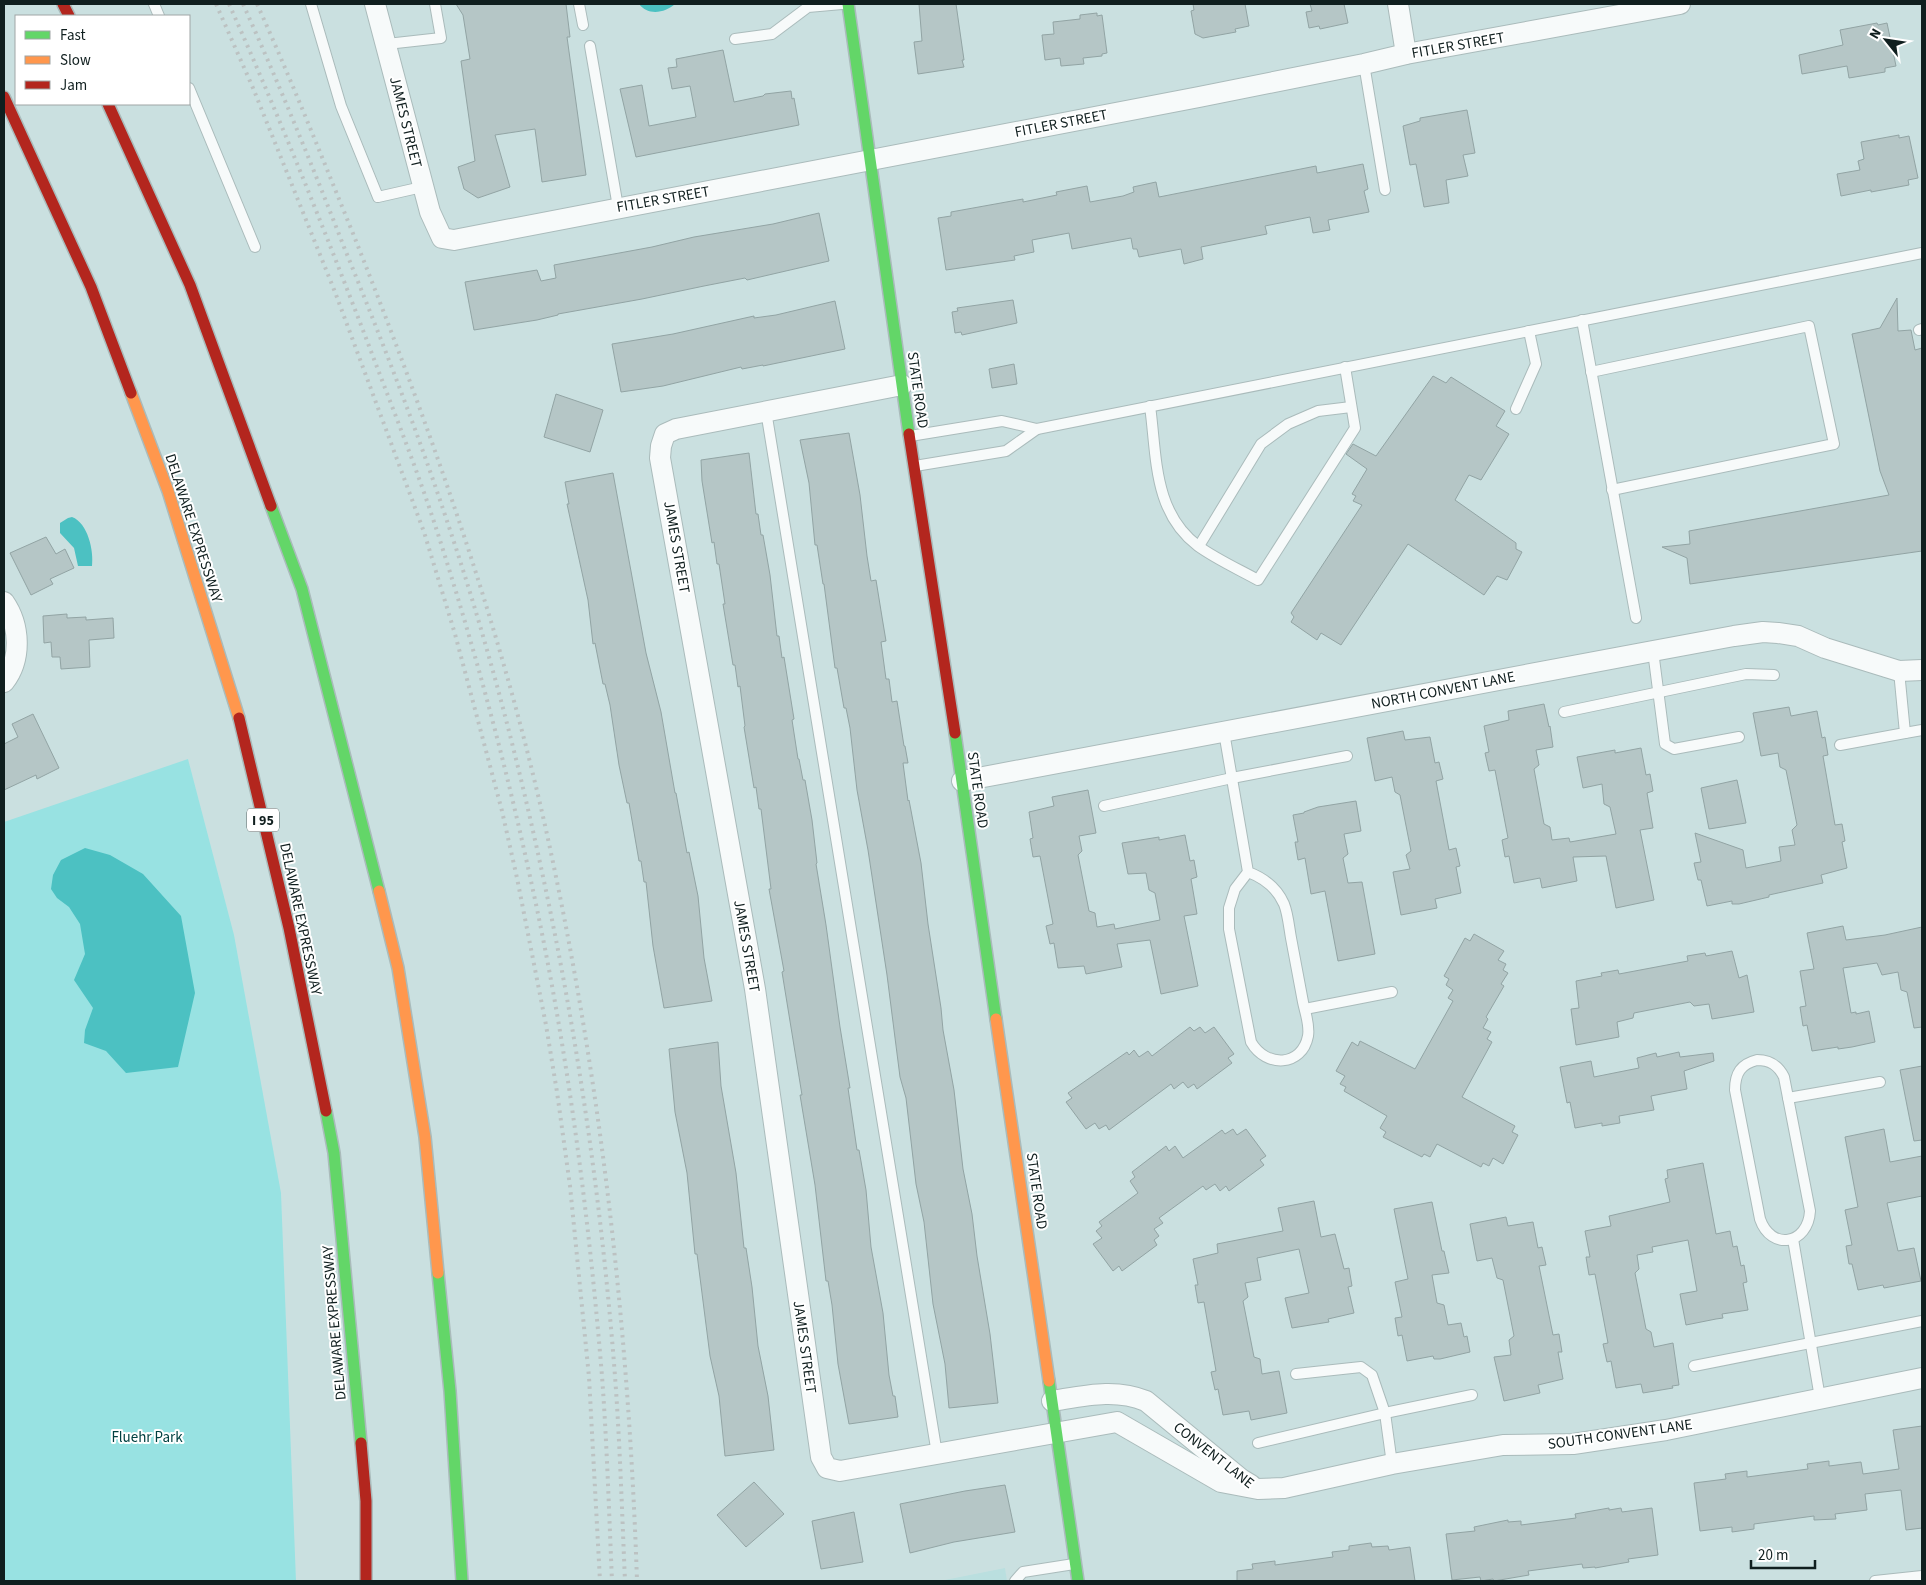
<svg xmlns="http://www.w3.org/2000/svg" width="1926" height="1585" font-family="'Source Sans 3',sans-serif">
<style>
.built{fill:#badfdf}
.green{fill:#98e2e2}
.water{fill:#4cc1c2}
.building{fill:#b5c6c6;stroke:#92a4a4}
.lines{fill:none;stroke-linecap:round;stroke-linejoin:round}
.lane-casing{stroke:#abb;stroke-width:12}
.street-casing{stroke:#abb;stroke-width:22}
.fast-casing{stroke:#abb;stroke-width:14}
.slow-casing{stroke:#abb;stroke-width:14}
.jam-casing{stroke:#abb;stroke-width:14}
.lane{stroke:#f7fafa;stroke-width:10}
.street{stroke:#f7fafa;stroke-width:20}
.fast{stroke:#63d668;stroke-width:11}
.slow{stroke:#ff974d;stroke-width:11}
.jam{stroke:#b3261e;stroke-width:11}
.rail{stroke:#bcc2c2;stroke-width:4;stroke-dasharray:2.5 5;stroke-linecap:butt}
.labels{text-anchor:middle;stroke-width:4;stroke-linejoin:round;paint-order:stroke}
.shield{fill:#fff;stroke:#586262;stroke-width:1}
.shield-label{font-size:14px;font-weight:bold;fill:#101f1f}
.street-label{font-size:15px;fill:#101f1f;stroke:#fff}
.park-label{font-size:15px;fill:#004040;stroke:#fff}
</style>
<rect width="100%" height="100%" fill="#cae0e0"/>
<path class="built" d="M1005 1568 1007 1581H940Z"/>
<path class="green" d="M188 759 234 935 281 1193 296 1581H4V822Z"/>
<g class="water">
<path d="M639 4H675C665 13 648 16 639 4Z"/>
<path d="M72 517C88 523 94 551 92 566H78L74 548 60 533V523L68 518Z"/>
<path d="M85 848 110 855 143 874 181 916 195 993 178 1067 126 1073 106 1051 84 1043 85 1030 93 1008 74 980 85 954 80 924 69 907 57 898 51 889 53 875 61 860Z"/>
</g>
<g class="building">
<path d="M456 4H566L570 37H567L586 175 542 182 535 129 495 135 510 187 478 198 464 189 458 167 475 161 461 61 470 59 463 15Z"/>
<path d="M919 4H956L964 60H962L964 67 918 74 914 42 922 41Z"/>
<path d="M1193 4H1245L1249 26 1235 29 1236 32 1203 38 1195 34 1191 11 1194 10Z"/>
<path d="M1310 4H1344L1348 23 1320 29 1319 26 1309 28 1306 12 1312 11Z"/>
<path d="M1097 13V16L1102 15 1107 53 1102 54V56L1083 58 1084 64 1061 66 1060 58 1045 60 1042 35 1054 34 1053 22 1080 19V15Z"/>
<path d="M1877 23 1878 25 1887 23 1896 66 1885 68V72L1849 78 1847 66 1802 74 1799 55 1843 45 1840 30Z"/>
<path d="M723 50 734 102 763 96 765 94 791 91 792 99 794 98 799 125 636 157 620 89 642 85 649 126 696 117 690 86 672 89 668 68 677 67 676 59Z"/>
<path d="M1467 110 1475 153 1463 155 1468 176 1446 180 1449 203 1424 207 1416 164 1410 165 1403 126 1420 121V118Z"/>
<path d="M1899 135V138L1909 136 1918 178 1908 180 1909 185 1871 192V190L1841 196 1837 174 1860 170 1858 161 1864 159 1861 142Z"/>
<path d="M1363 164 1368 189 1364 191 1369 212 1328 220 1330 230 1313 233 1310 217 1265 226 1267 234 1201 247 1203 259 1184 264 1181 249 1139 257 1137 249H1133L1131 238 1072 249 1069 233 1032 240 1034 252 1014 256 1015 260 946 270 938 218 951 216V212L1023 199V202L1057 195 1056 192 1087 186 1090 202 1123 196 1134 192 1133 187 1156 182 1159 197 1316 166 1317 173Z"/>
<path d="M819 213 829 261 747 280 745 278 704 286 642 299 558 314V315L537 320 474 330 465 282 537 270 541 281 556 278 554 265 652 247 694 237 773 224Z"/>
<path d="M1897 298 1898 331 1911 330 1915 350 1922 348V551L1690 584 1687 558 1662 547 1690 544 1689 531 1889 495 1880 471 1852 334 1880 328Z"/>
<path d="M1013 300 1017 323 962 335 961 332 955 333 952 312 958 311 957 308Z"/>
<path d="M835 301 845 349 763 366V365L742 369 741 367 663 386 621 392 612 344 673 334 754 316V318L776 315Z"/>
<path d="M1014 364 1017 384 992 388 989 369Z"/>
<path d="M1433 376 1446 383 1451 377 1505 411 1496 426 1509 434 1481 480 1469 475 1455 500 1516 543V549L1522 552 1507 580 1497 576 1484 595 1408 544 1341 645 1321 633 1317 640 1291 622 1294 617 1291 613 1362 505 1353 501 1356 496 1352 494 1367 469 1346 454 1353 444 1376 456Z"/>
<path d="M556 394 603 410 590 452 544 437Z"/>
<path d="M849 433 860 495 867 556 871 581 876 580 882 617 886 641 881 642 886 679H889L892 702 897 701 904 746H905L908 763H903L908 801 909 800 921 863 928 924 941 1008 943 1030 954 1090 963 1169 972 1214 977 1256 990 1334 998 1403 949 1408 945 1364 933 1304 924 1222 916 1184 906 1098 900 1077 887 975 868 850 857 790 850 728 846 708H844L837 668H835L824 584H823L817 545H815L809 483 800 440Z"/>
<path d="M749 453 756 514H758L761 535H763L770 575 777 636H779L782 658 784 657 794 719 792 720 798 759H799L803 780H805L812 820 817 863 816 864 826 925 840 1027 850 1088H848L857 1150H859L866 1190 871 1247 883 1313 889 1375 893 1396H895L898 1417 849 1424 838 1364 832 1305 828 1281H826L815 1185 800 1095H802L782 972 784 971 769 889H771L761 809H759L756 787 754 788 744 727 745 726 740 686 738 687 735 665H733L723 604H725L719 564H717L714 542 712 543 702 481 701 460Z"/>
<path d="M613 473 646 653 661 712 675 793H676L687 853 689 852 698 896 704 958 712 1001 664 1008 653 946 646 882H644L641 861H639L629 803H627L619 765 610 705 605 684H603L595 643 593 644 588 600 567 504H569L565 482Z"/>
<path d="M46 537 56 554 65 549 74 568 50 579 53 584 31 595 10 553Z"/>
<path d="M67 614V618L86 617V620L113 618 114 638 89 640 90 667 61 669 60 657H52L51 642 44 643 43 616Z"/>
<path d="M1544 704 1549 727 1550 726 1553 747 1536 750 1539 765 1534 769 1544 824 1550 827 1552 840 1569 838 1570 842 1616 834 1610 807 1604 804 1602 784 1583 788 1577 757 1615 750V753L1641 748 1646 775 1650 774 1653 791 1647 793 1653 828 1640 830 1654 900 1616 908 1606 856 1573 857 1577 881 1542 888 1540 878 1514 883 1509 856 1505 857 1502 840 1508 838 1495 770 1489 771 1485 753 1489 752 1484 726 1509 720 1508 711Z"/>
<path d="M1789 707 1791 716 1817 711 1822 738 1825 737 1828 755 1823 756 1835 825 1842 824 1845 841 1842 842 1847 868 1821 875 1823 883 1769 895V897L1739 904H1732V901L1707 906 1701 880H1698L1694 863 1701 862 1695 833 1743 850 1746 868 1781 861 1779 847 1795 845 1792 830 1797 825 1786 770 1780 767 1778 753 1761 756 1753 713Z"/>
<path d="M33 714 59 768 37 779 36 775 4 790V744L18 737 12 724Z"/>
<path d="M1403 731 1405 740 1430 737 1435 763 1439 762 1443 779 1436 781 1449 850 1456 848 1460 866 1456 867 1461 893 1435 899 1437 908 1401 915 1393 872 1410 869 1406 855 1411 851 1400 795 1395 792 1392 777 1375 781 1367 738Z"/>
<path d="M1737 780 1746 823 1709 829 1701 788Z"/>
<path d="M1088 790 1096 833 1079 836 1082 851 1078 855 1089 911 1095 913 1097 927 1114 924 1115 929 1160 920 1155 893 1149 890 1146 873 1128 874 1122 843 1159 837V840L1185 835 1190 861 1194 860 1197 877 1191 879 1197 914 1184 916 1198 986 1161 994 1150 940 1117 944 1122 967 1086 974 1084 966 1058 968 1054 943 1050 944 1046 926 1053 924 1040 856 1033 857 1030 839 1033 838 1029 812 1054 806 1052 797Z"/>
<path d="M1356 801 1361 831 1344 834 1348 854 1343 858 1348 883 1362 882 1375 954 1338 961 1325 891 1311 894 1305 858 1298 860 1295 842H1298L1293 815 1304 813V812L1318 807Z"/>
<path d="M1843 926 1846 940 1885 935 1922 927V1027L1914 1028 1907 992 1901 990 1898 972 1882 975 1877 963 1843 968 1851 1013 1856 1012V1014L1869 1011 1875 1042 1852 1047 1838 1049V1047L1812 1051 1807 1025 1803 1026 1800 1007 1806 1006 1800 971 1814 969 1807 933Z"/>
<path d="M1474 934 1504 951 1498 960 1506 964 1503 970 1508 973 1501 984 1504 986 1486 1017 1488 1019 1483 1028 1491 1032 1487 1039 1492 1042 1462 1097 1515 1126 1512 1132 1518 1135 1503 1164 1493 1158 1489 1166 1483 1163 1481 1167 1437 1144 1430 1157 1424 1154 1422 1157 1383 1137 1386 1132 1380 1128 1387 1116 1344 1091 1346 1087 1340 1084 1345 1076 1336 1071 1352 1042 1358 1046 1360 1041 1415 1069 1453 1001 1448 998 1453 990 1446 985 1449 979 1444 976 1465 938 1470 941Z"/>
<path d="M1732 951 1739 978 1747 975 1754 1012 1712 1019 1709 1004 1694 1006 1690 1002 1634 1013 1633 1018 1617 1022 1619 1037 1576 1045 1571 1009 1579 1008 1576 981 1602 976 1601 973 1618 970 1619 974 1688 961 1687 956 1705 953 1706 956Z"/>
<path d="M1190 1027 1194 1031 1200 1027 1205 1033 1214 1027 1234 1054 1228 1058 1232 1063 1197 1089 1194 1084 1188 1088 1183 1082 1174 1089 1171 1084 1109 1130 1106 1125 1099 1129 1095 1123 1086 1129 1066 1102 1072 1098 1068 1093 1127 1052 1129 1055 1134 1050 1139 1057 1148 1051 1152 1056Z"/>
<path d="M718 1042 721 1086 736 1173 744 1248H746L752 1287 758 1346 768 1396 774 1450 725 1456 719 1396 710 1356 697 1254H695L687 1173 675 1112 669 1049Z"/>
<path d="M1679 1052 1680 1057 1713 1053 1714 1061 1684 1071 1687 1089 1651 1096 1654 1110 1619 1116 1620 1123 1602 1126V1123L1575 1128 1570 1102 1567 1103 1560 1067 1591 1061 1594 1077 1639 1068 1637 1058 1656 1053 1657 1057Z"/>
<path d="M1922 1066V1140L1914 1141 1900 1070Z"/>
<path d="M1233 1129 1237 1135 1246 1129 1266 1156 1260 1160 1264 1165 1229 1191 1226 1186 1220 1191 1215 1184 1206 1190 1203 1186 1159 1218 1163 1223 1154 1229 1159 1236 1154 1240 1157 1245 1122 1271 1119 1266 1113 1271 1093 1244 1102 1238 1096 1231 1102 1226 1099 1222 1138 1193 1130 1181 1135 1177 1132 1172 1166 1146 1169 1151 1175 1146 1183 1158 1222 1130 1225 1134Z"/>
<path d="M1884 1129 1890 1162 1922 1156V1196L1887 1203 1898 1251 1914 1248 1921 1281 1884 1288 1883 1285 1858 1290 1852 1264H1849L1846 1246 1852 1245 1845 1210 1858 1207 1845 1137Z"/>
<path d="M1703 1163 1716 1234 1730 1231 1733 1247 1737 1246 1741 1266 1744 1265 1747 1282 1743 1283 1748 1310 1722 1314 1723 1318 1716 1319 1686 1325 1680 1294 1697 1291 1688 1240 1652 1247 1653 1252 1637 1255 1639 1269 1635 1273 1646 1329 1651 1332 1654 1347 1673 1343 1679 1385 1672 1386 1673 1388 1643 1393 1641 1384 1616 1388 1611 1361 1607 1362 1603 1344 1608 1343 1595 1274 1589 1275 1586 1257H1590L1585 1231 1611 1226 1609 1216 1670 1202 1665 1179 1668 1178 1667 1170Z"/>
<path d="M1314 1201 1321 1237 1335 1234 1344 1269 1349 1268 1352 1286 1348 1287 1354 1313 1328 1319 1329 1322 1292 1328 1285 1298 1309 1293 1299 1249 1257 1258 1261 1280 1245 1283 1248 1297 1243 1301 1254 1357 1260 1359 1262 1374 1279 1371 1287 1413 1251 1420 1249 1411 1223 1415 1218 1389 1215 1390 1211 1372 1216 1371 1204 1302 1198 1303 1195 1285H1198L1193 1259 1218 1253 1217 1244 1283 1231 1278 1208Z"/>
<path d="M1432 1202 1442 1251H1444L1449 1273 1432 1275 1437 1303 1444 1305 1448 1325 1461 1323 1464 1337 1467 1336 1470 1352 1440 1359H1434L1433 1356 1407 1361 1402 1335 1398 1336 1395 1318 1402 1317 1395 1282 1408 1279 1394 1209Z"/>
<path d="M1506 1217 1508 1226 1533 1222 1538 1248 1542 1247 1546 1265 1539 1266 1553 1335 1559 1334 1562 1352H1558L1563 1379 1538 1385 1540 1393 1504 1401 1494 1357 1511 1355 1509 1340 1514 1336 1503 1280 1497 1278 1492 1258 1477 1261 1470 1224Z"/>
<path d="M1922 1426V1528L1906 1530 1901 1490 1865 1494 1867 1510 1835 1514 1836 1519 1814 1520V1516L1754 1524V1529L1732 1532V1527L1700 1531 1694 1483 1726 1479 1725 1474 1747 1471V1477L1808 1469 1807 1464 1829 1461V1466L1861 1462 1863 1474 1899 1469 1893 1430Z"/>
<path d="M754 1482 784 1514 746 1547 717 1515Z"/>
<path d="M1005 1485 1015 1532 954 1542 910 1553 900 1504 965 1491Z"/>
<path d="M1609 1508V1510L1621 1508 1622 1512 1652 1508 1658 1555 1628 1559 1629 1562 1595 1568V1567L1583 1568 1582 1564 1528 1571 1529 1575 1494 1581 1493 1579 1481 1581 1480 1577 1452 1580 1446 1534 1475 1531 1474 1527 1508 1520V1522L1521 1521V1525L1576 1518 1575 1514Z"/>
<path d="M854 1512 863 1562 821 1569 812 1521Z"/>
<path d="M1371 1543 1372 1547 1388 1546 1389 1550 1410 1547 1415 1581H1237V1571L1253 1569 1252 1564 1275 1561V1565L1333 1557 1332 1552 1349 1550V1546Z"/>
</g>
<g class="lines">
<g class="lane-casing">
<g id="lane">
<path d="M154 4 159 16"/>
<path d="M311 4 341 106 378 197 422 187"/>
<path d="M579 4 583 25"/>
<path d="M735 39 772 34 808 7 842 4"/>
<path d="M387 44 441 38 435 4"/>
<path d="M590 46 618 207"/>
<path d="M1364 64 1385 190"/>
<path d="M189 88 255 247"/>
<path d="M1582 320 1636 618"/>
<path d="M1919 330 1922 329"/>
<path d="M1591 372 1809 326 1834 444 1612 490"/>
<path d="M1150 406C1157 457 1153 512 1198 546 1216 559 1238 569 1258 580L1355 428 1345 367"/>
<path d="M1516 409 1536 364 1529 331"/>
<path d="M766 411 937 1454"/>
<path d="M1037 429 1922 253"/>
<path d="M910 436 1002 421 1037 429 1006 451 915 466"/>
<path d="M1199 546 1261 444 1288 424 1318 411 1351 407"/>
<path d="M1653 651 1665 744 1674 749 1739 737"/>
<path d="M1564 712 1746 674 1774 675"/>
<path d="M1224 732 1248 872 1235 889 1229 908V929L1251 1042C1266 1068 1302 1067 1308 1036 1310 1025 1305 1012 1303 1002 1299 981 1295 959 1291 938 1289 927 1288 914 1284 904 1277 888 1264 878 1248 872"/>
<path d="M1905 733 1922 730"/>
<path d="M1840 745 1905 733 1899 671"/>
<path d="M1104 806 1232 778 1347 756"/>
<path d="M1305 1009 1392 992"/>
<path d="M1757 1060C1770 1060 1778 1065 1784 1077L1810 1211C1808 1245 1771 1251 1760 1219L1735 1090C1735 1073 1741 1064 1757 1060Z"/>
<path d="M1788 1098 1880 1082"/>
<path d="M1793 1239 1820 1398"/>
<path d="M1694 1366 1922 1321"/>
<path d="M1296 1374 1361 1367 1372 1375 1385 1413 1392 1464"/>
<path d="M1258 1443 1385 1413 1472 1395"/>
<path d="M1015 1581 1023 1572 1074 1564"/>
<path d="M1875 1581 1922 1576"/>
</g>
</g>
<g class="street-casing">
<g id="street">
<path d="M375 4 430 212 442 238 454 240 1199 97 1364 64 1406 54 1680 4"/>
<path d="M1398 4 1406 54"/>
<path d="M902 385 676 429 665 434 661 446 660 458 755 989 821 1457 827 1468 840 1471 1117 1422 1221 1482 1258 1489 1284 1488 1392 1464 1503 1445 1573 1444 1666 1430 1922 1378"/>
<path d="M4 602C20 625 22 659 4 682"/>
<path d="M962 781 1653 651 1734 636 1763 632 1778 633 1798 636 1825 648 1899 671 1922 670"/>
<path d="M1052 1401C1084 1396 1115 1388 1146 1401L1241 1479 1251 1485"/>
</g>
</g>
<g class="fast-casing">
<g id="fast">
<path d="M848 4 909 434"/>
<path d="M271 506 302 589 379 891"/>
<path d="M955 733 996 1019"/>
<path d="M326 1111 334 1153 361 1443"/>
<path d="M438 1273 450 1391 462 1581"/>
<path d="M1049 1381 1078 1581"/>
</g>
</g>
<g class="slow-casing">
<g id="slow">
<path d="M131 393 168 491 239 718"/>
<path d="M379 891 398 968 425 1137 438 1273"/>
<path d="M996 1019 1049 1381"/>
</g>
</g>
<g class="jam-casing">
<g id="jam">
<path d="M63 4 69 16"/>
<path d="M4 97 91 287 131 393"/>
<path d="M108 104 190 285 271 506"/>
<path d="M909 434 955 733"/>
<path d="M239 718 289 928 326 1111"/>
<path d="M361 1443 366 1501V1581"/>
</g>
</g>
<use href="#lane" class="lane"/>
<use href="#street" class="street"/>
<use href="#fast" class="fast"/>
<use href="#slow" class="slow"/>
<use href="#jam" class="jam"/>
<g class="rail">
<path d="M216 4 253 88 335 292 424 532 455 634 502 811 517 878 546 1025 557 1092 570 1186 589 1377 600 1581"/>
<path d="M229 4C279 116 325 231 369 346 392 407 417 469 437 531 473 643 504 757 529 872 566 1038 588 1207 602 1376 607 1444 609 1513 612 1581"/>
<path d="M243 4C279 84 312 165 344 247 381 338 417 430 448 524 486 637 517 755 542 872 578 1038 602 1207 615 1376 620 1444 622 1513 625 1581"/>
<path d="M257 4C291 79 321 155 352 231 435 440 510 652 555 872 604 1108 629 1341 637 1581"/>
</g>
</g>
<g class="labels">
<rect class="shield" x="247" y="808.5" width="32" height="23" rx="4"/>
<g class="shield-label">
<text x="263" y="825">I 95</text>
</g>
<g class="street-label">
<text transform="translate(1458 45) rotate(-10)" y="5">FITLER STREET</text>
<text transform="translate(406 122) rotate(76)" y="5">JAMES STREET</text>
<text transform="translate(1061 123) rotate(-11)" y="5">FITLER STREET</text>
<text transform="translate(663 199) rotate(-10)" y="5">FITLER STREET</text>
<text transform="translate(918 390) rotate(82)" y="5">STATE ROAD</text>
<text transform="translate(194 528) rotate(72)" y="5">DELAWARE EXPRESSWAY</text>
<text transform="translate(677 547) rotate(80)" y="5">JAMES STREET</text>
<text transform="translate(1443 690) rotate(-11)" y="5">NORTH CONVENT LANE</text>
<text transform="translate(978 790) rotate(82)" y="5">STATE ROAD</text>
<text transform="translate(301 919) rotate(78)" y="5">DELAWARE EXPRESSWAY</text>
<text transform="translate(747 946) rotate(80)" y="5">JAMES STREET</text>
<text transform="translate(1037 1191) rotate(82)" y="5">STATE ROAD</text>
<text transform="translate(334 1323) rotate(-95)" y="5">DELAWARE EXPRESSWAY</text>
<text transform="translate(805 1347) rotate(82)" y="5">JAMES STREET</text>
<text transform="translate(1620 1434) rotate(-8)" y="5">SOUTH CONVENT LANE</text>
<text transform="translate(1214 1455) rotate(38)" y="5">CONVENT LANE</text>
</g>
<g class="park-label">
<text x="147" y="1442">Fluehr Park</text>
</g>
</g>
<rect width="1926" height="1585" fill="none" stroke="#101f1f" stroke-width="10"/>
<rect x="15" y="15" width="175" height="90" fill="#ffffff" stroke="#9fa5a5"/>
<rect x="25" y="31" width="25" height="8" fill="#63d668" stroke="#9fa5a5"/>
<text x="60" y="40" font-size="15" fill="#101f1f">Fast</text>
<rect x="25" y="56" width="25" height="8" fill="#ff974d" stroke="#9fa5a5"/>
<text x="60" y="65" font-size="15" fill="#101f1f">Slow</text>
<rect x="25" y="81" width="25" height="8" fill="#b3261e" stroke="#9fa5a5"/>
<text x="60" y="90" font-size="15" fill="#101f1f">Jam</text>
<g transform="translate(1886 40) rotate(300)" stroke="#ffffff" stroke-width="4" paint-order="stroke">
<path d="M0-4L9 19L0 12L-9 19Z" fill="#101f1f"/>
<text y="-8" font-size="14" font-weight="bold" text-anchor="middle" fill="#101f1f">N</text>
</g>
<path d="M1751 1560v8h64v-8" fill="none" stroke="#101f1f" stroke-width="2.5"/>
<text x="1758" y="1560" font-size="15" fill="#101f1f" stroke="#ffffff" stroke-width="4" paint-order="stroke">20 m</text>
</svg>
